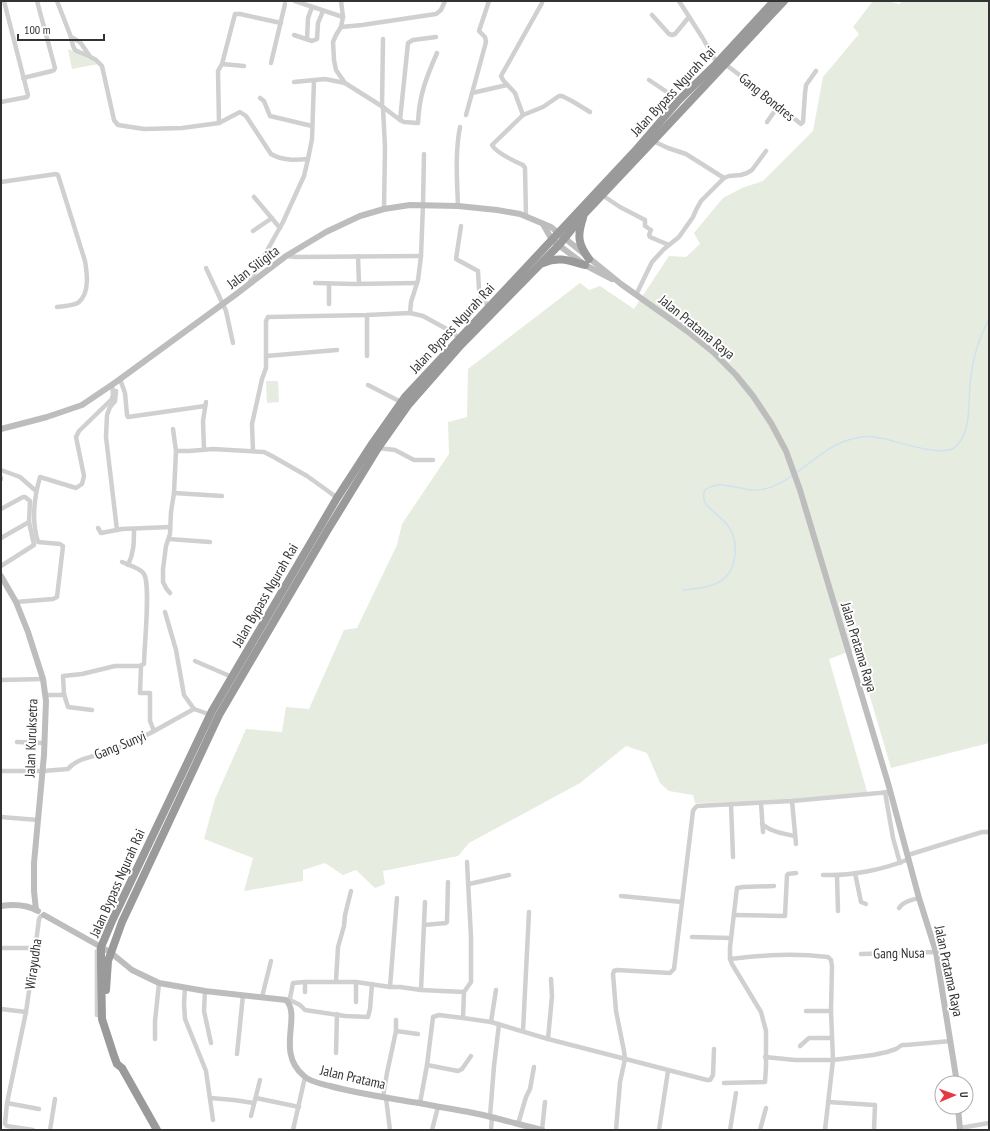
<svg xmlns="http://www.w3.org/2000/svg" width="990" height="1131" font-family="'PT Sans Narrow',sans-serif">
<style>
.green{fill:#e6ecdf}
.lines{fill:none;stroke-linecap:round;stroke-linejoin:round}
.stream{stroke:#cfe2ee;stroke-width:1.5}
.street{stroke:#d0d0d0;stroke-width:4.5}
.secondary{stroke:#bdbdbd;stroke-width:6}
.highway{stroke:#9a9a9a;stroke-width:8}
.labels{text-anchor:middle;stroke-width:4;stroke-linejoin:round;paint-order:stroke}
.street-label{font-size:14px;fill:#333;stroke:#fff}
</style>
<rect width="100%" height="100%" fill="#fff"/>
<g class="green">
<path d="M873 1H887L899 4 903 1H989V743L891 768 856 649 829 659 868 795 748 802 695 803 693 795 669 791 660 783 647 753 626 746 580 783 469 843 458 856 383 871 385 884 375 888 356 870 343 875 325 863 303 870V881L244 891 253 858 204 839 215 799 246 729 282 732 286 707 309 709 344 630 357 628 397 545 402 524 449 454 448 422 467 417 468 369 580 283 589 290 600 286 634 309 669 256 686 257 700 244 694 233 723 198 742 188 763 181 813 131 823 77 859 34 853 27Z"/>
<path d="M68 49 85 56 98 64 72 69Z"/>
<path d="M266 381H278L279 402 267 403Z"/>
</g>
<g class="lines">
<g class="stream">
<path d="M796 473C814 460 833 442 856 438 863 436 872 436 880 438 898 441 938 457 954 448 958 445 961 441 963 436 971 421 968 394 971 376 973 357 980 336 989 319"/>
<path d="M683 590C710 587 731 586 735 555 736 544 734 534 728 526 722 517 712 512 706 504 703 500 703 494 705 490 719 478 740 491 756 490 770 490 782 483 793 475"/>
</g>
<g class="street">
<path d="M57 1 71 37 73 46 75 50 79 52 89 56 96 60 102 66 114 120 118 125 144 129 182 128 219 123 240 112 246 116 271 154C283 161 296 160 308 159"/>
<path d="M295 1 343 17"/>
<path d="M341 1 343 17 341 27 336 35 333 42 334 60 336 70 345 83 383 107 400 120 404 122 418 123C419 96 426 78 437 53"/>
<path d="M679 1 702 37 717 63"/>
<path d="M652 15 669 34 672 35 675 34 689 17"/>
<path d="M341 27 362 25 436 14 441 10 445 1"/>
<path d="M294 35 312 41 317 39 318 23 323 11"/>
<path d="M71 37 80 42 89 55"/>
<path d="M307 39 308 18 312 7"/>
<path d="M271 63 285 4"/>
<path d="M222 64 244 66"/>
<path d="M725 64 758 89 801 124 803 122 805 93 806 85 816 71"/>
<path d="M23 78 52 71 54 70 55 68 37 1"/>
<path d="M649 80 679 100"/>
<path d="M294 82 325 79 345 83"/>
<path d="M472 93 507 85"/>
<path d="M260 98 264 101 270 116 312 126"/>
<path d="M1 102 27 97 28 95 4 1"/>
<path d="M382 106 383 39"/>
<path d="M383 107 385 148 384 209"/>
<path d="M466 115 486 42 485 37 479 31 489 1"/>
<path d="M523 115 515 93 503 80 501 76 542 3"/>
<path d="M400 120 408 43 413 40 436 37"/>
<path d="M767 122 779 105"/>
<path d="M219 123 218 71 222 64 235 14H240L281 23"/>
<path d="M653 141 668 148 686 154 724 178"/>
<path d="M1 182 56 174 58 175 85 261C87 273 90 292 79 302 74 306 64 306 57 307"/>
<path d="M602 195 620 207 645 220V226L651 230 649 235 650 237 669 245"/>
<path d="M254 197 280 228"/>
<path d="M458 206C457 180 455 153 460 127"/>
<path d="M526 217 525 168 523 165C514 161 496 153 492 145L523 115 543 107 559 96H562L572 101 590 112"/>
<path d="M461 226 456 259 478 271 479 289 481 297 489 307"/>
<path d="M253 231 272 218"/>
<path d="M286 256 296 257 421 256"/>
<path d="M358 256 359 284"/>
<path d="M206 268 226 311 233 343"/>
<path d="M249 283 283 222 304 176 308 159 312 139 314 80"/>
<path d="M315 283 353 284 417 283"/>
<path d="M636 295 652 262 664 249 679 237 693 217 696 210 701 201 724 178 729 176 741 175 747 173 752 170 766 151"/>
<path d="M329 304V284"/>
<path d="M410 313 411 302 418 280 421 256 423 205 424 154"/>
<path d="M367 315V356"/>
<path d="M266 356 337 350"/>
<path d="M120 379 125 393 127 415 128 417 205 406"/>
<path d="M368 385 401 402"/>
<path d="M116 391 115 401 110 407 107 415 106 437 117 530"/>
<path d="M378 448 395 450 414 460H433"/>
<path d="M204 450 203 421 206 402"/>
<path d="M176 451H189L213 449 264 452 272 456 307 476 328 491 337 498"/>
<path d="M253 451 252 424 262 379 266 368V321L268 317 367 315 410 313 423 316 454 333 459 339"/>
<path d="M1 470 20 477 36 491"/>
<path d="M1 479V478"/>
<path d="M174 493 222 496"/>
<path d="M1 509 23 497H25L30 501 29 522 34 545 1 566"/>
<path d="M98 528 101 533 122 529 170 527"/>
<path d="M1 538 29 522"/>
<path d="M169 539 210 542"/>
<path d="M128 565C134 553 134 542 134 529"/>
<path d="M170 593 166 588 163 582V569L166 546 170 534 171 512 174 493 176 451 173 429"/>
<path d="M16 602 53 599 57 597 63 546 60 544 38 542C31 520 34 498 40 477L76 488 82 484 84 476 76 437 79 431 112 399 113 394 112 384"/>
<path d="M165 612 176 650 184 695 194 709 211 715"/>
<path d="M195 661 232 677"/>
<path d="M141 666 140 693H150V721L154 731"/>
<path d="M1 680 43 679"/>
<path d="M64 694 63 676 82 674 115 666H139L144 664C144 648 151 585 144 574 141 568 128 565 122 562"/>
<path d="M46 695H61L64 694 68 707 92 710"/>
<path d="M17 742 44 743"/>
<path d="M1 771H43L68 769C76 759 89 758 100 754 134 745 164 725 194 709"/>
<path d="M885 792 893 838 900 863"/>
<path d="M792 801 796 844"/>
<path d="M761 803 763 832"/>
<path d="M731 804 733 857"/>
<path d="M1 817 38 820"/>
<path d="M762 824C771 832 784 834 795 836"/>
<path d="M908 855 982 832H989"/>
<path d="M467 862 471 937V982L464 992 463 1018 491 1022 548 1039 707 1080H710L713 1075 714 1049"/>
<path d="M855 873 861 902 866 904"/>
<path d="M823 875C851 876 883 870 909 859"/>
<path d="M837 876 838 911"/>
<path d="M469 884 509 875"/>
<path d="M621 896 682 902"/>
<path d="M899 908C904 901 912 900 919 898"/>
<path d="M734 915 785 916 787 875 788 874 796 873"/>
<path d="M424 925 446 923 447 922 448 882"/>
<path d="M692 937 731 938"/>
<path d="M1 948H36"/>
<path d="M861 954 936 952"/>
<path d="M730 959C764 955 793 953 828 957L831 960 832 966 831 1011 833 1060 825 1130"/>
<path d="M336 981 338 947 344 926 345 915 351 891"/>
<path d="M390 987 397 898"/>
<path d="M185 988 184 1003 185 1019 206 1071 213 1120"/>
<path d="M421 990 425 902"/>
<path d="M205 991 204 1011 211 1043"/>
<path d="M305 992V982"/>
<path d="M262 997 271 961"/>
<path d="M290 1000 300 1005 305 1010 345 1016 368 1017 370 1009 372 984"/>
<path d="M356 1002V982"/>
<path d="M289 1003 293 983 305 982H356L390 987H400L421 990 464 992"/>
<path d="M1 1009 26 1012"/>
<path d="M806 1011H831"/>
<path d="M97 1015V951L101 947"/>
<path d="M491 1022 496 990"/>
<path d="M396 1031V1020"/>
<path d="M523 1031 529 912"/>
<path d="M155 1039V1021L159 983"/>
<path d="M548 1039 552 996 551 979"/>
<path d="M800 1046 809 1038H832"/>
<path d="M336 1053 337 1014"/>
<path d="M237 1054 243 995"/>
<path d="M765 1057 795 1060H833L873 1055 887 1052 896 1049 902 1045H906L951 1041"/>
<path d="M427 1065 458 1071 462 1069 471 1056"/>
<path d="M724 1083 765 1082 766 1067V1031L761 1012 732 964 730 959V947L737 888 743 887 774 886"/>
<path d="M383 1097 387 1073 396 1031 418 1034"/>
<path d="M210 1098 234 1100 254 1103"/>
<path d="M256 1098 299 1107"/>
<path d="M386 1098 390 1130"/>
<path d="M828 1102 875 1105 874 1130"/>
<path d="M7 1103 39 1109"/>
<path d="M420 1103 427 1065 433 1017 439 1015 463 1018"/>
<path d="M251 1116 260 1080"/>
<path d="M490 1116 494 1066 499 1024"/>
<path d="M518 1124 526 1097 530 1089 534 1067"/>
<path d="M960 1128 989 1123"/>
<path d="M33 1130 7 1126 5 1124 7 1103 26 1012 37 935 39 919 41 916"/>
<path d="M50 1130 55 1099"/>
<path d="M293 1130 305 1077"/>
<path d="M432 1130 438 1107"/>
<path d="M491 1130 492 1117"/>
<path d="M542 1130 545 1102"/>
<path d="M616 1130 620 1082 625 1059 624 1051 616 1011 613 974 614 971 617 970 670 973 674 969 693 811 695 808 697 806 792 801 890 792"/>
<path d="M659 1130 668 1071"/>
<path d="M730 1130 736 1093"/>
<path d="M760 1130 766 1108"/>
</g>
<g class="secondary">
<path d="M543 224 552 240 585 265 612 279"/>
<path d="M1 429 47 417 82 405 116 382 235 295 286 256 326 232 360 216 384 209 410 205 458 206 497 210 520 214 551 227 621 284 687 331 713 352 736 375 753 396 771 423 786 451 800 490 888 783 919 898 936 952 957 1083"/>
<path d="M1 576 16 602 28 632 43 679 46 701 44 755 34 863V891L36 910"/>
<path d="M1 906C14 904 26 904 38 911"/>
<path d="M44 915 110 952 132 970 159 983 205 991 286 1000C302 1016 275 1052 304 1076 310 1082 322 1084 330 1086 359 1094 389 1098 419 1103 443 1108 468 1111 491 1117 508 1121 525 1126 542 1130"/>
<path d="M958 1107 960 1130"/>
</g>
<g class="highway">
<path d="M583 218C577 236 578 244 589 259"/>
<path d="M543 263C559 256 570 261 585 265"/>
<path d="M106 990 108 961 122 922 219 715 327 531 378 448 409 404 459 347 559 245 586 212 653 141 784 1"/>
<path d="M157 1130 122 1068 117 1064 114 1056 102 1019 101 964V947L112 921 212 711 337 498 372 444 405 397 635 151 679 100 717 63 774 1"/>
</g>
</g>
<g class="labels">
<g class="street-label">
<text transform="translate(673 91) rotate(-47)" y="5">Jalan Bypass Ngurah Rai</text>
<text transform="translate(767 97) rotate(39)" y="5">Gang Bondres</text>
<text transform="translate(253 267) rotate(-37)" y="5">Jalan Siligita</text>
<text transform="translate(697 327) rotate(39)" y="5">Jalan Pratama Raya</text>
<text transform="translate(452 328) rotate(-47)" y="5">Jalan Bypass Ngurah Rai</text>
<text transform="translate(265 595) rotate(-60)" y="5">Jalan Bypass Ngurah Rai</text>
<text transform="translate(859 647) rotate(73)" y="5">Jalan Pratama Raya</text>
<text transform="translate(31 738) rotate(-88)" y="5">Jalan Kuruksetra</text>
<text transform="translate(120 745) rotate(-22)" y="5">Gang Sunyi</text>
<text transform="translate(117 883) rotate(-66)" y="5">Jalan Bypass Ngurah Rai</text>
<text transform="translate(899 953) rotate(-1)" y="5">Gang Nusa</text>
<text transform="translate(33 964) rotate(-82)" y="5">Wirayudha</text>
<text transform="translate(949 971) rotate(78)" y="5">Jalan Pratama Raya</text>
<text transform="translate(353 1077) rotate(13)" y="5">Jalan Pratama</text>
</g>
</g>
<rect width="990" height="1131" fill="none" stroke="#333333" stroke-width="4"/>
<g transform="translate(954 1095) rotate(88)"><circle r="19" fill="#ffffff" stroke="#adadad"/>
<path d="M0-3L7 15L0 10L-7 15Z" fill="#e63946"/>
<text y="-6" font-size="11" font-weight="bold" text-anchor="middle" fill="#333333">U</text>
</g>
<path d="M18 34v6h86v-6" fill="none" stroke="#333333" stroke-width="2"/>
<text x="24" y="34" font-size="12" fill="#333333" stroke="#ffffff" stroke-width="3" paint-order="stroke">100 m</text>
</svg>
